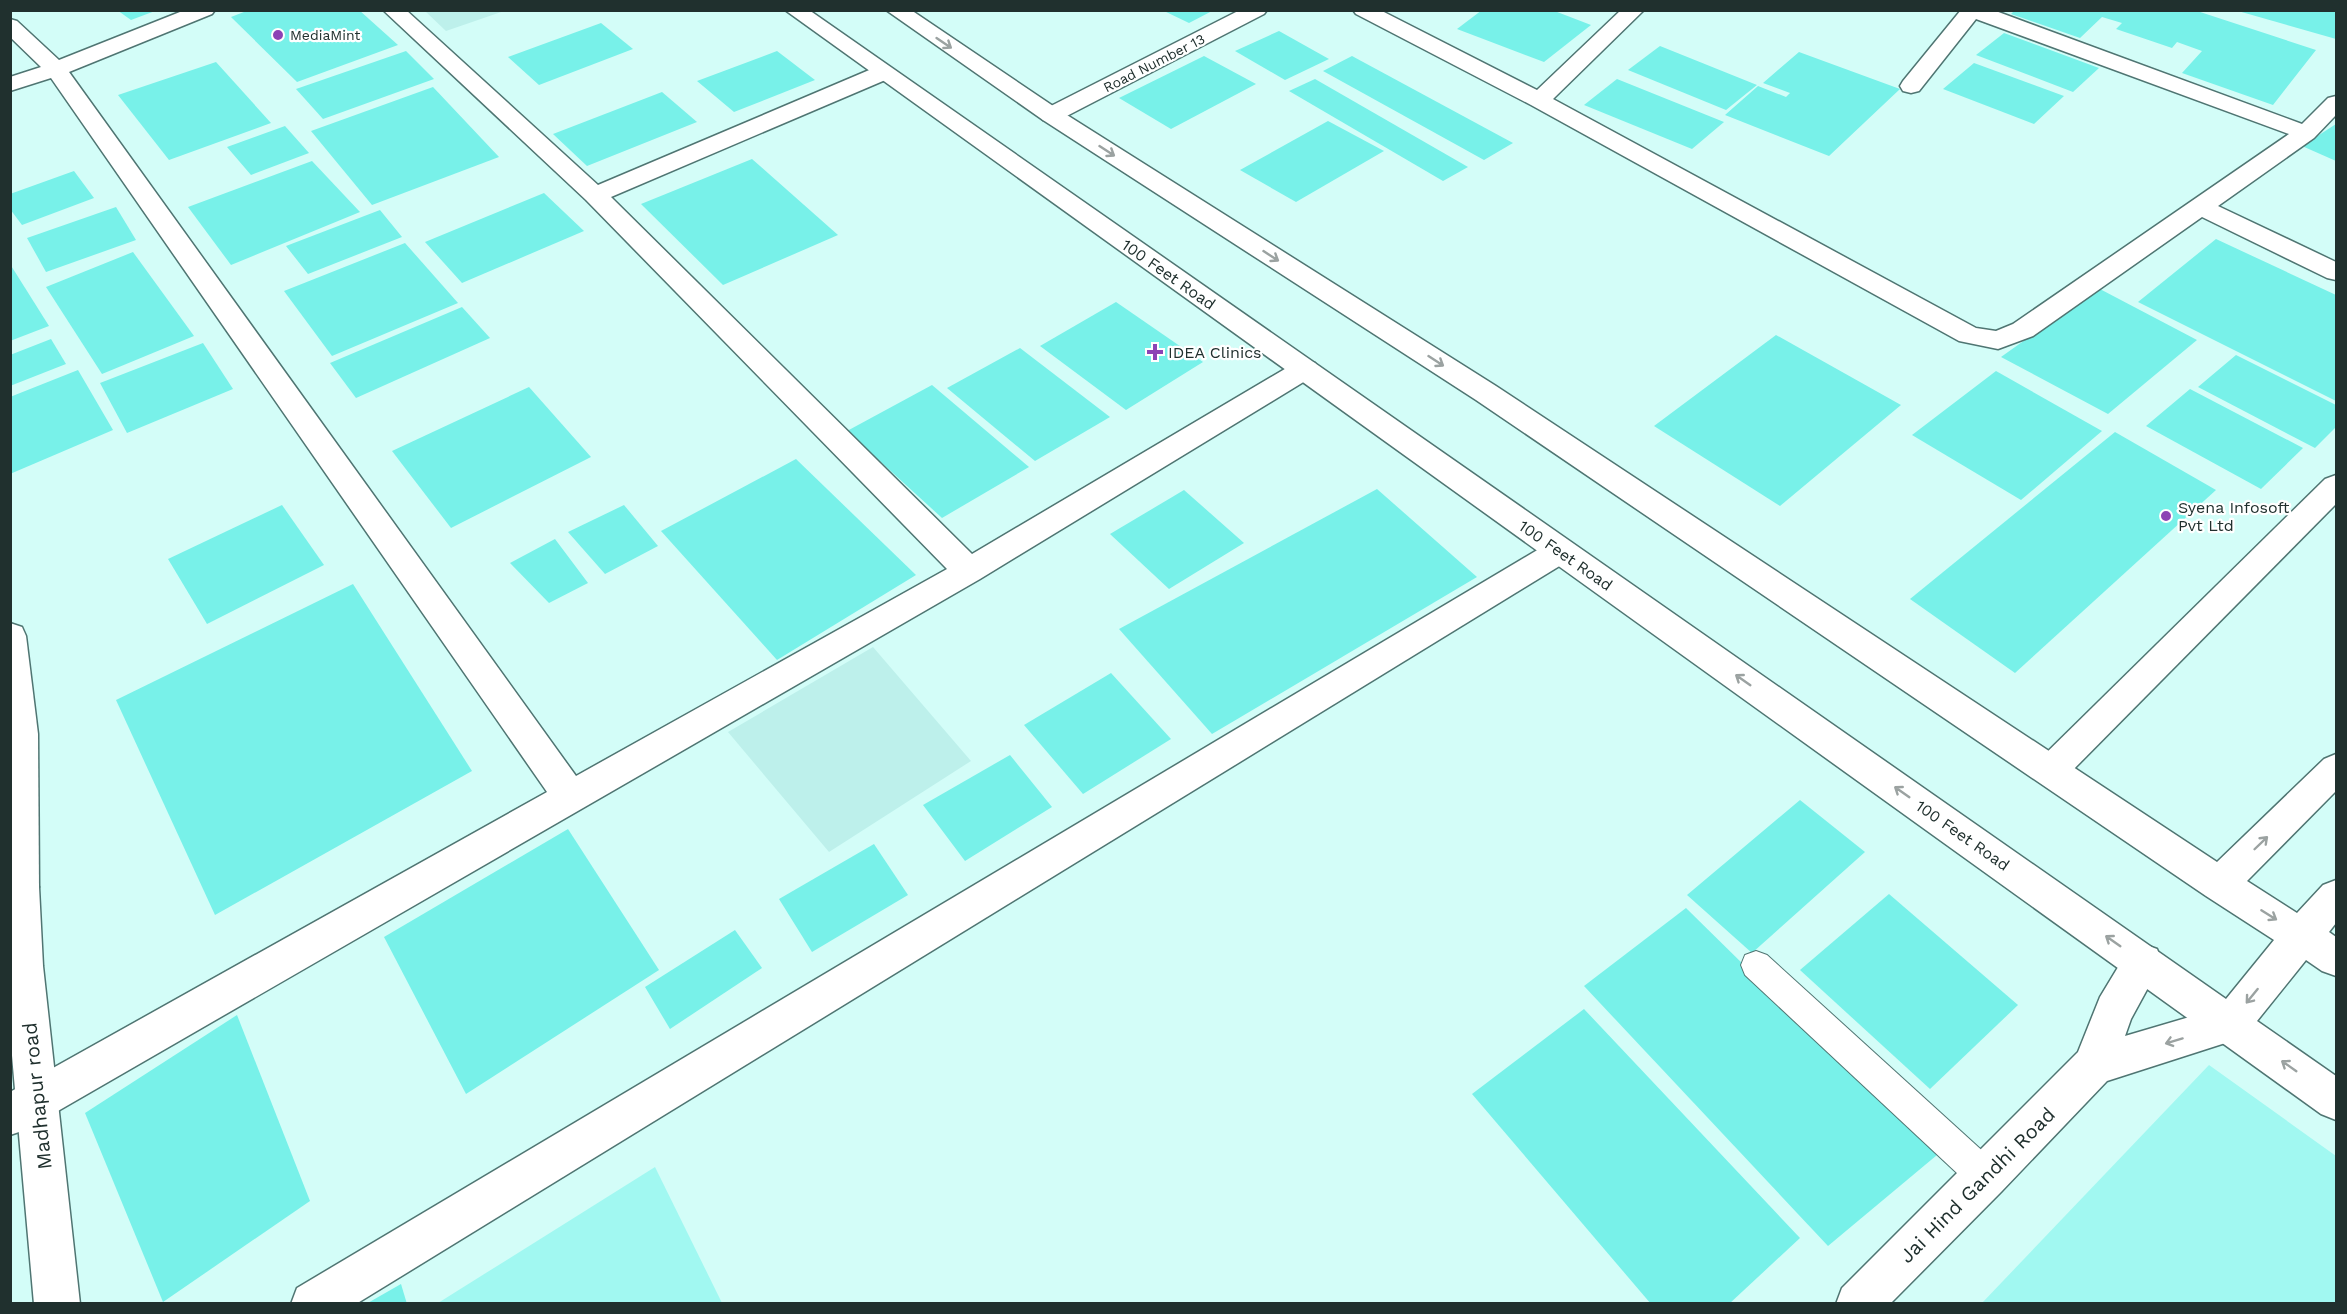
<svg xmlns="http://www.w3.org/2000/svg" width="2347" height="1314" font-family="'Work Sans',sans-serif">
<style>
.built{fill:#bdf0eb}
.green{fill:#a1f8f1}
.building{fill:#78f1e9}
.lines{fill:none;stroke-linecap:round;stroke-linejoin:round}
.lane-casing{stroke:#4f7572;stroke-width:2}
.street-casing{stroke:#4f7572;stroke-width:3}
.secondary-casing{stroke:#4f7572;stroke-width:3}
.lane{fill:#fff;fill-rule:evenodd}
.street{fill:#fff;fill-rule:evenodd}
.secondary{fill:#fff;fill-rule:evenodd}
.oneway{stroke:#9ba2a1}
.poi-dot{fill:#8c43b5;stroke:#fff;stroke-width:2}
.labels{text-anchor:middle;stroke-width:4.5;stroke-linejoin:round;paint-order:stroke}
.far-poi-label{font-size:14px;fill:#20302e;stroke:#fff;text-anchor:start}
.far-street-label{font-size:14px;fill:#20302e;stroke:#fff}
.street-label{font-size:16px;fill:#20302e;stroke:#fff}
.poi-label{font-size:16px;fill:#20302e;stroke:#fff;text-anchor:start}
.near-street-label{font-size:20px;fill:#20302e;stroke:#fff}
</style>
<rect width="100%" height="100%" fill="#d3fdf8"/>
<g class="built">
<path d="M425 11H504L446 31Z"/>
<path d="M873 647 971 761 829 852 728 732Z"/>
</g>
<g class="green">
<path d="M2209 1065 2336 1156V1303H1982Z"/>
<path d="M655 1167 722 1303H438Z"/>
</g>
<g class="building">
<path d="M117 10H155V11L131 20Z"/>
<path d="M249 10H359L398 45 297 82 231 17Z"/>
<path d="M1162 10H1214L1189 23Z"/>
<path d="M1482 10H1552L1591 25 1544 62 1457 29Z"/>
<path d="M2015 10H2194L2316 50 2273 105 2182 73 2202 51 2177 42 2172 48 2116 29 2122 23 2102 17 2080 38 2011 14Z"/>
<path d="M2238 10H2336V39L2238 11Z"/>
<path d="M601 23 633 49 539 85 508 57Z"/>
<path d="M1279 31 1329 59 1285 80 1235 51Z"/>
<path d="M2004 33 2099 68 2073 92 1976 55Z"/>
<path d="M1660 46 1757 85 1726 110 1628 70Z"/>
<path d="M406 51 434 79 323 119 296 89Z"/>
<path d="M777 51 815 80 734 112 697 81Z"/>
<path d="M1799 52 1900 89 1829 156 1725 115 1758 86 1786 97 1790 93 1763 83Z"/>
<path d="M1204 56 1256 84 1171 129 1119 98Z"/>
<path d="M1352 56 1513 143 1484 160 1323 71Z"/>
<path d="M216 62 271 123 169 160 118 95Z"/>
<path d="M1974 63 2064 96 2034 124 1943 89Z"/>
<path d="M1315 79 1468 167 1443 181 1289 91Z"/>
<path d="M1617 79 1724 122 1692 149 1584 105Z"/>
<path d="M433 87 499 157 372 205 311 131Z"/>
<path d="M662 92 697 122 587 166 553 134Z"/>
<path d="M1328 121 1384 151 1296 202 1240 170Z"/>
<path d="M2336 124V161L2302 146Z"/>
<path d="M285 126 309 153 251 175 227 147Z"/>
<path d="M752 159 838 235 723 285 641 204Z"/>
<path d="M312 161 360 212 231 265 188 207Z"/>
<path d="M74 171 94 198 22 225 10 209V194Z"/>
<path d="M544 193 584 231 462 283 425 242Z"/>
<path d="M116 207 136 240 46 272 27 238Z"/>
<path d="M380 210 402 237 308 274 286 246Z"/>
<path d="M2216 239 2336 295V401L2138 302Z"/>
<path d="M405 243 458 303 332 356 284 291Z"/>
<path d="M133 252 194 336 102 374 46 287Z"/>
<path d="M10 264 49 326 10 341Z"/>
<path d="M2098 288 2197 340 2108 414 2001 357Z"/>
<path d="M1116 302 1203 362 1126 410 1040 346Z"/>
<path d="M462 307 490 338 356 398 330 363Z"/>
<path d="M1776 335 1901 405 1780 506 1654 426Z"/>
<path d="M51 339 66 364 10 386V355Z"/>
<path d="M203 343 233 389 127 433 100 383Z"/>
<path d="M1020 348 1110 417 1035 461 947 388Z"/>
<path d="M2236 355 2336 405V427L2315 448 2198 387Z"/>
<path d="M78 370 113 430 10 474V397Z"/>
<path d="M1996 371 2102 431 2021 500 1912 435Z"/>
<path d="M932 385 1029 467 942 518 847 431Z"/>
<path d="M529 387 591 457 451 528 392 451Z"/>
<path d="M2190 389 2303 448 2261 489 2146 426Z"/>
<path d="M2115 432 2216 490 2015 673 1910 599Z"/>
<path d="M796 459 916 575 777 660 661 531Z"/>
<path d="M1377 489 1477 577 1212 734 1119 629Z"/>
<path d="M1184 490 1244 543 1169 589 1110 534Z"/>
<path d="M282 505 324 565 207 624 168 559Z"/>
<path d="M624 505 658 546 605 574 568 532Z"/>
<path d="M555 539 588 583 549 603 510 563Z"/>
<path d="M353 584 472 771 215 915 116 700Z"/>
<path d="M1111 673 1171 739 1083 794 1024 725Z"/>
<path d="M1010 755 1052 807 965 861 923 805Z"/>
<path d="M1800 800 1865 852 1752 953 1687 895Z"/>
<path d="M568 829 659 970 466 1094 384 937Z"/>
<path d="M874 844 908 895 812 952 779 899Z"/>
<path d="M1889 894 2018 1005 1930 1089 1800 970Z"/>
<path d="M1686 908 1937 1155 1828 1246 1584 986Z"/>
<path d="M735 930 762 968 670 1029 645 987Z"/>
<path d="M1584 1009 1800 1238 1729 1304H1651L1472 1094Z"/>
<path d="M237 1015 310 1201 163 1302 85 1113Z"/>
<path d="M401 1284 407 1304H366Z"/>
</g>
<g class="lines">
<g class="lane-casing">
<path id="lane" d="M1756 951 1767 955 1998 1165 2003 1177 1998 1189 1986 1194 1974 1189 1745 975 1741 965 1745 955Z"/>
</g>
<g class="street-casing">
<g id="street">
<path d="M185 10H215L212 14 69 72 576 776 947 569 586 200 383 10H406L598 185 874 68 882 66 890 68 893 73 890 78 611 197 972 554 1295 363 1305 360 1315 363 1319 369 1315 375 980 579 25 1130 10 1135V1092L547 792 51 78 10 91V77L41 67 10 37V19L17 21 59 60Z"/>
<path d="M1240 10H1267L1264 14 1059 120 1051 122 1043 120 1040 115 1043 110Z"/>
<path d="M1353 10H1380L1537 90 1621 10H1644L1553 99 1976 328 1996 331 2013 324 2289 134 1976 19 1919 91 1911 93 1903 91 1900 86 1903 81 1961 10H1993L2302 124 2328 98 2336 96V115L2314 138 2218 206 2336 262V280L2327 278 2202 217 2033 336 1998 349 1959 341 1531 105 1356 14Z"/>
<path d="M2336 475V504L2062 781 2050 786 2038 781 2032 771 2038 761 2325 479Z"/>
<path d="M1560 540 1571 543 1576 551 1571 559 356 1304H291L297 1288 1549 543Z"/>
<path d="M10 623 22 627 26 636 38 734 39 887 33 899 20 904 10 900Z"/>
<path d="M2143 944 2157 949 2162 962 2131 1019 2125 1036 2230 1005 2244 1011 2250 1024 2244 1037 2107 1081 2001 1192 1890 1304H1836L1842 1288 2078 1052 2100 997 2129 949Z"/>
</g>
</g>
<g class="secondary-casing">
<g id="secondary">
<path d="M785 10H809L2226 999 2274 940 2206 896 1476 400 1043 120 886 10H911L1059 110 1496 386 2217 862 2324 759 2336 754V791L2247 881 2297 913 2323 885 2336 880V923L2329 932 2336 937V976L2322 971 2306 960 2257 1021 2336 1076V1120L2321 1114Z"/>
<path d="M10 867 33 875 39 887 43 966 80 1304H34L10 1033Z"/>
</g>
</g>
<use href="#lane" class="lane"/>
<use href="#street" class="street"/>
<use href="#secondary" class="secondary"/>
</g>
<defs><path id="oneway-shaft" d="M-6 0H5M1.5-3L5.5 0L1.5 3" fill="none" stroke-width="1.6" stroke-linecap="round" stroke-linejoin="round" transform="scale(1.5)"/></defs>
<g class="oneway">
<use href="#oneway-shaft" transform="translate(944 43) rotate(34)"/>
<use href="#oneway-shaft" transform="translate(1107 151) rotate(33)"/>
<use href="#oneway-shaft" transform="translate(1271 256) rotate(33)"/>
<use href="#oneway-shaft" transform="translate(1436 361) rotate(33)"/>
<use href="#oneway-shaft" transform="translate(1743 680) rotate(-145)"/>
<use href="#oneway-shaft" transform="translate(1902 792) rotate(-145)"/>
<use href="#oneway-shaft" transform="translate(2261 843) rotate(-44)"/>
<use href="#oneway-shaft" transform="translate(2269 915) rotate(32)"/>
<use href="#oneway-shaft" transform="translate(2113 941) rotate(-145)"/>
<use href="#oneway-shaft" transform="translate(2252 996) rotate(129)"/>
<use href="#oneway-shaft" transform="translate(2174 1041) rotate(163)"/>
<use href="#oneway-shaft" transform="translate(2289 1066) rotate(-145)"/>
</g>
<g class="poi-dot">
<circle cx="278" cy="35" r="6"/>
<path d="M1152 343h6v6h6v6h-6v6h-6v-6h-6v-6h6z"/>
<circle cx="2166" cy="516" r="6"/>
</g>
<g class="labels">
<g class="far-poi-label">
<text x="290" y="40">MediaMint</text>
</g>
<g class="far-street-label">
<text transform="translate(1154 63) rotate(-27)" y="5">Road Number 13</text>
</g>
<g class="street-label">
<text transform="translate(1169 274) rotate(35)" y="6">100 Feet Road</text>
<text transform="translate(1566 555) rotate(35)" y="6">100 Feet Road</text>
<text transform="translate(1963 835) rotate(35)" y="6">100 Feet Road</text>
</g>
<g class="poi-label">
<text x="1168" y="358">IDEA Clinics</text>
<text x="2178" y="513">Syena Infosoft<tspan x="2178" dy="18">Pvt Ltd</tspan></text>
</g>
<g class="near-street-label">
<text transform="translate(37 1096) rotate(-96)" y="7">Madhapur road</text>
<text transform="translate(1977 1185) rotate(-45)" y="7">Jai Hind Gandhi Road</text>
</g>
</g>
<rect width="2347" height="1314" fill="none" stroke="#20302e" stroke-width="24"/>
</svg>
